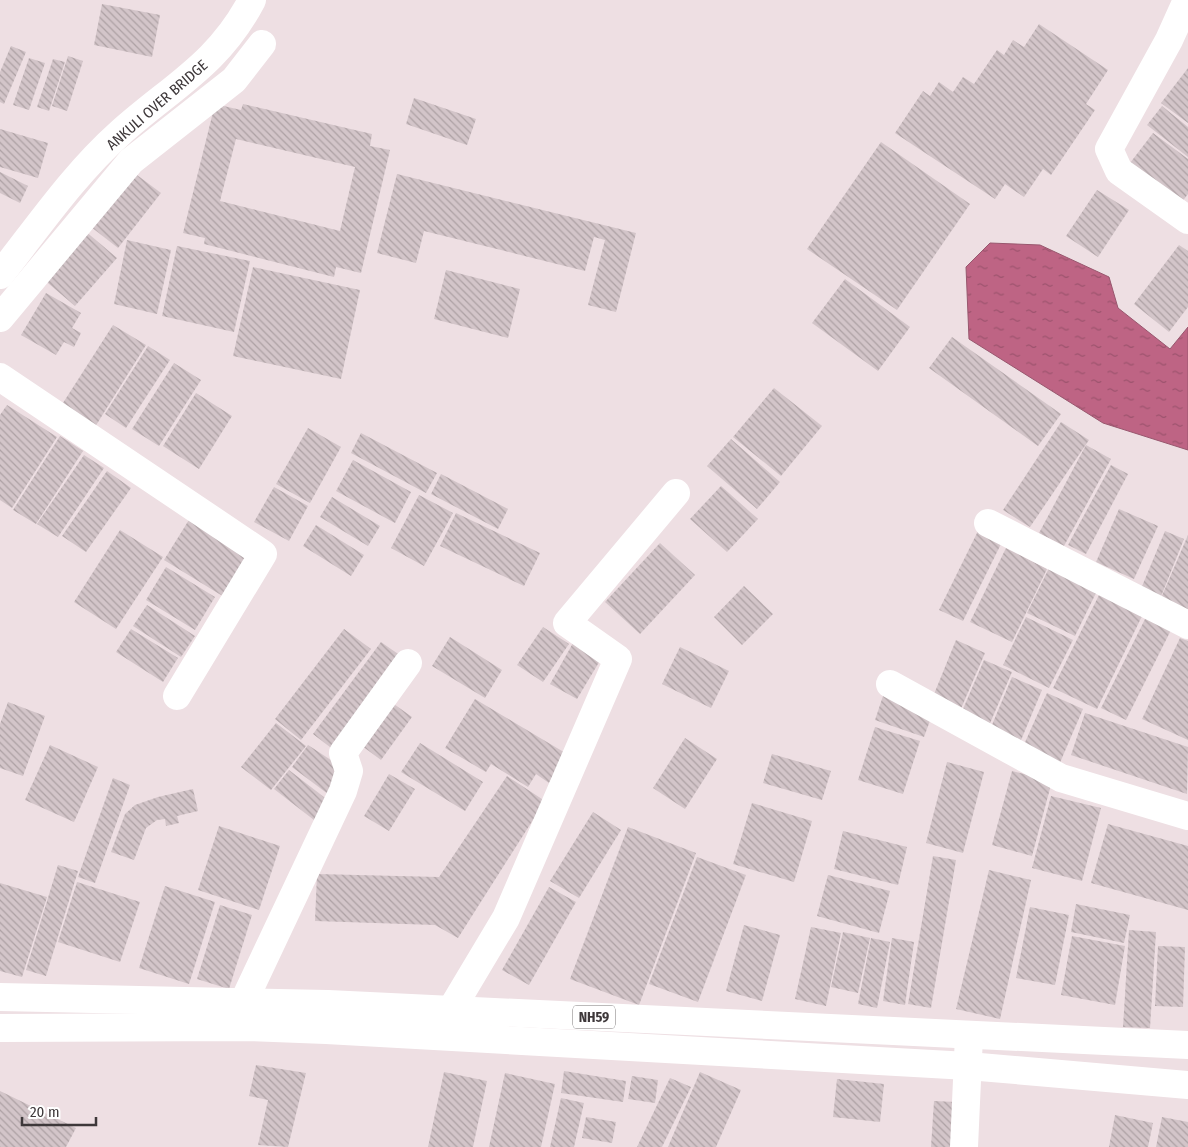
<svg xmlns="http://www.w3.org/2000/svg" width="1188" height="1147" font-family="'Fira Sans Condensed',sans-serif">
<style>
.water{fill:url(#water-ripples);stroke:#98576e}
.building{fill:url(#building-back-hatch);fill-rule:evenodd}
.lines{fill:none;stroke-linecap:round;stroke-linejoin:round}
.minor{stroke:#fff;stroke-width:28}
.major{stroke:#fff;stroke-width:28}
.highway{stroke:#fff;stroke-width:28}
.labels{text-anchor:middle;stroke-width:4;stroke-linejoin:round;paint-order:stroke}
.shield{fill:#fff;stroke:#787475;stroke-width:1}
.shield-label{font-size:14px;font-weight:bold;fill:#3e383a}
.street-label{font-size:15px;fill:#3e383a;stroke:#fff}
</style>
<defs>
<pattern id="water-ripples" width="26" height="14" patternUnits="userSpaceOnUse" patternTransform="scale(1.25)"><rect width="26" height="14" fill="#be6484"/><path d="M2 4q2-2 4 0t4 0M15 11q2-2 4 0t4 0" fill="none" stroke="#9c536d"/></pattern>
<pattern id="building-back-hatch" width="6" height="6" patternUnits="userSpaceOnUse" patternTransform="scale(1.25)"><rect width="6" height="6" fill="#d3c5c9"/><path d="M-1 5l2 2M0 0l6 6M5-1l2 2" fill="none" stroke="#ada1a4"/></pattern>
</defs>
<rect width="100%" height="100%" fill="#eedfe3"/>
<path class="water" d="M990 243 1040 245 1109 277 1118 308 1170 349 1188 327V450L1103 423 969 339 966 267Z"/>
<g class="building">
<path d="M102 4 160 15 152 57 94 45Z"/>
<path d="M1039 24 1108 70 1086 104 1095 110 1051 175 1043 169 1024 197 1005 184 995 199 895 133 923 91 930 96 939 82 953 92 963 77 974 84 997 50 1004 55 1013 40 1024 47Z"/>
<path d="M11 46 26 52 4 104 0 102V72Z"/>
<path d="M68 56 83 61 67 111 52 106Z"/>
<path d="M29 58 45 63 29 110 13 105Z"/>
<path d="M53 59 65 62 49 111 37 107Z"/>
<path d="M1188 68V123L1161 103Z"/>
<path d="M414 98 476 119 467 145 406 124Z"/>
<path d="M215 104 241 110 243 104 372 134 370 146 390 150 361 273 336 267 334 277 204 244 205 238 183 233ZM236 139 355 167 340 231 220 201Z"/>
<path d="M1162 106 1188 127V157L1147 125Z"/>
<path d="M0 129 48 143 38 178 0 167Z"/>
<path d="M1153 133 1188 159V194L1181 203 1130 163Z"/>
<path d="M881 142 970 204 897 310 807 249Z"/>
<path d="M129 169 161 193 118 248 86 223Z"/>
<path d="M0 172 28 186 20 203 0 193Z"/>
<path d="M397 174 636 233 616 312 588 305 605 240 594 237 585 271 424 231 416 263 377 253Z"/>
<path d="M1097 190 1129 210 1098 257 1066 236Z"/>
<path d="M84 230 117 258 75 306 42 278Z"/>
<path d="M127 240 171 250 157 314 114 304Z"/>
<path d="M1179 245 1188 251V307L1169 332 1134 304Z"/>
<path d="M177 246 250 261 234 332 162 316Z"/>
<path d="M253 267 360 290 341 379 233 356Z"/>
<path d="M446 270 520 289 508 338 434 319Z"/>
<path d="M845 279 910 327 878 371 812 323Z"/>
<path d="M46 293 81 313 72 328 81 333 74 347 64 342 56 355 21 335Z"/>
<path d="M113 325 146 345 95 427 61 406Z"/>
<path d="M952 337 1061 414 1038 446 929 368Z"/>
<path d="M148 346 170 360 126 428 105 414Z"/>
<path d="M174 363 201 380 159 446 132 429Z"/>
<path d="M774 388 822 426 781 476 733 437Z"/>
<path d="M196 393 232 416 199 469 163 446Z"/>
<path d="M7 405 57 437 12 508 0 500V415Z"/>
<path d="M1061 422 1089 440 1030 527 1003 510Z"/>
<path d="M308 428 341 447 310 503 276 484Z"/>
<path d="M361 433 437 473 426 493 351 453Z"/>
<path d="M60 436 83 451 36 524 13 510Z"/>
<path d="M731 439 780 482 757 509 707 466Z"/>
<path d="M1086 445 1111 459 1064 546 1039 533Z"/>
<path d="M84 455 104 468 58 537 37 524Z"/>
<path d="M353 460 411 492 395 523 336 491Z"/>
<path d="M1111 465 1128 474 1086 554 1068 545Z"/>
<path d="M107 471 131 488 86 552 62 536Z"/>
<path d="M441 474 508 509 498 529 431 494Z"/>
<path d="M721 486 758 519 727 552 690 519Z"/>
<path d="M274 487 308 506 289 541 254 522Z"/>
<path d="M419 495 453 513 424 566 391 548Z"/>
<path d="M332 497 380 526 368 546 320 517Z"/>
<path d="M1119 509 1158 526 1134 579 1096 562Z"/>
<path d="M456 513 540 553 524 586 440 546Z"/>
<path d="M192 515 257 555 229 600 164 560Z"/>
<path d="M316 525 364 555 351 576 303 546Z"/>
<path d="M120 530 163 557 116 629 74 602Z"/>
<path d="M978 531 1002 542 963 621 939 610Z"/>
<path d="M1165 531 1184 539 1160 599 1140 591Z"/>
<path d="M1188 535V611L1158 605Z"/>
<path d="M660 543 695 575 640 634 605 602Z"/>
<path d="M1006 548 1047 569 1012 642 970 622Z"/>
<path d="M166 567 215 597 195 630 146 600Z"/>
<path d="M1049 568 1097 591 1075 636 1027 613Z"/>
<path d="M744 586 773 614 742 645 714 617Z"/>
<path d="M1100 593 1143 614 1097 709 1053 688Z"/>
<path d="M147 605 195 636 181 657 133 626Z"/>
<path d="M1026 617 1073 640 1049 688 1003 665Z"/>
<path d="M1146 617 1171 630 1126 720 1101 708Z"/>
<path d="M543 627 569 644 543 682 517 665Z"/>
<path d="M131 629 178 658 163 682 116 652Z"/>
<path d="M344 629 371 649 301 740 275 719Z"/>
<path d="M450 637 502 670 485 698 432 666Z"/>
<path d="M1180 638 1188 641V740L1142 719Z"/>
<path d="M956 640 985 653 960 711 932 699Z"/>
<path d="M381 642 408 661 339 754 313 734Z"/>
<path d="M573 643 601 659 577 699 550 684Z"/>
<path d="M680 647 729 671 711 708 662 684Z"/>
<path d="M984 660 1012 672 988 728 960 716Z"/>
<path d="M1012 677 1042 690 1019 745 989 732Z"/>
<path d="M884 693 934 710 924 737 875 720Z"/>
<path d="M1047 693 1083 709 1059 765 1022 749Z"/>
<path d="M384 697 412 717 381 760 354 740Z"/>
<path d="M475 699 567 754 549 783 536 774 528 787 491 764 486 772 445 748Z"/>
<path d="M8 702 45 716 23 776 0 768V724Z"/>
<path d="M1085 713 1188 747 1187 794 1071 755Z"/>
<path d="M276 723 306 746 271 790 241 767Z"/>
<path d="M875 727 920 741 903 794 858 780Z"/>
<path d="M685 738 717 759 685 809 653 788Z"/>
<path d="M420 743 483 782 465 811 401 772Z"/>
<path d="M50 745 98 767 74 822 25 800Z"/>
<path d="M308 745 340 766 332 797 292 767Z"/>
<path d="M772 754 831 771 822 800 763 783Z"/>
<path d="M947 762 984 772 963 853 926 843Z"/>
<path d="M289 770 329 801 314 820 274 789Z"/>
<path d="M1012 771 1052 781 1032 856 992 845Z"/>
<path d="M389 774 415 789 389 831 364 816Z"/>
<path d="M507 776 545 801 458 938 435 925 315 921 317 874 439 877Z"/>
<path d="M113 778 130 785 95 883 78 877Z"/>
<path d="M193 789 198 811 177 816 179 823 166 826 165 819 157 820 146 828 134 860 111 852 125 814 135 805 158 797Z"/>
<path d="M1051 796 1101 808 1082 881 1032 868Z"/>
<path d="M752 803 812 821 794 882 733 864Z"/>
<path d="M593 812 621 830 579 898 550 881Z"/>
<path d="M1108 824 1188 846V910L1091 883Z"/>
<path d="M219 826 280 846 259 910 198 890Z"/>
<path d="M628 827 696 853 639 1005 570 979Z"/>
<path d="M843 831 907 847 898 885 834 869Z"/>
<path d="M933 856 956 860 931 1008 908 1004Z"/>
<path d="M697 857 746 875 698 1002 649 984Z"/>
<path d="M58 865 78 871 46 976 26 970Z"/>
<path d="M989 870 1031 880 1000 1019 956 1009Z"/>
<path d="M828 875 890 891 879 933 817 916Z"/>
<path d="M77 882 140 902 120 962 58 942Z"/>
<path d="M0 883 47 897 22 977 0 971Z"/>
<path d="M165 886 215 902 189 984 139 968Z"/>
<path d="M549 887 576 902 529 985 502 970Z"/>
<path d="M1076 904 1130 915 1124 943 1071 932Z"/>
<path d="M220 905 252 915 229 989 197 979Z"/>
<path d="M1030 907 1069 915 1055 985 1016 978Z"/>
<path d="M744 925 780 935 762 1001 726 991Z"/>
<path d="M811 927 841 933 826 1006 795 999Z"/>
<path d="M1129 930 1156 932 1150 1028 1123 1027Z"/>
<path d="M843 932 870 938 858 993 831 987Z"/>
<path d="M1072 936 1125 946 1115 1005 1061 995Z"/>
<path d="M871 938 890 942 877 1008 858 1004Z"/>
<path d="M892 938 914 942 905 1005 883 1001Z"/>
<path d="M1158 946 1185 947 1183 1007 1155 1006Z"/>
<path d="M256 1065 306 1073 288 1147 258 1145 268 1100 249 1096Z"/>
<path d="M564 1071 626 1081 623 1102 561 1093Z"/>
<path d="M444 1072 487 1081 473 1147H428Z"/>
<path d="M700 1072 741 1090 716 1147H668Z"/>
<path d="M505 1073 555 1084 541 1147H489Z"/>
<path d="M632 1076 658 1080 655 1103 628 1099Z"/>
<path d="M670 1078 691 1087 662 1147H637Z"/>
<path d="M837 1079 884 1084 880 1122 833 1117Z"/>
<path d="M0 1091 76 1128 66 1147H0Z"/>
<path d="M561 1098 584 1103 574 1147H550Z"/>
<path d="M934 1101 956 1102 954 1147H931Z"/>
<path d="M1115 1115 1153 1123 1148 1147H1109Z"/>
<path d="M586 1117 616 1122 612 1143 582 1138Z"/>
<path d="M1162 1117 1188 1122V1147H1156Z"/>
</g>
<g class="lines">
<g class="minor">
<path d="M1187 0 1169 40 1109 149 1119 171 1188 220"/>
<path d="M0 318 131 161 234 80 262 44"/>
<path d="M0 377 263 554 177 696"/>
<path d="M988 523 1188 625"/>
<path d="M890 684 1061 778 1188 816"/>
<path d="M243 1003 343 791 349 771 343 753 408 663"/>
<path d="M451 1010 506 918 618 659 567 623 676 493"/>
<path d="M964 1147 969 1036"/>
</g>
<path class="major" d="M0 275C38 227 74 174 120 133 171 87 218 65 252 0"/>
<g class="highway">
<path d="M0 997 328 1004 1188 1045"/>
<path d="M0 1028 247 1027 326 1030 968 1066 1188 1085"/>
</g>
</g>
<g class="labels">
<rect class="shield" x="573" y="1005.5" width="42" height="23" rx="4"/>
<g class="shield-label">
<text x="594" y="1022">NH59</text>
</g>
<g class="street-label">
<text transform="translate(157 105) rotate(-41)" y="5">ANKULI OVER BRIDGE</text>
</g>
</g>
<path d="M22 1117v8h74v-8" fill="none" stroke="#3e383a" stroke-width="2.5"/>
<text x="30" y="1117" font-size="15" fill="#3e383a" stroke="#ffffff" stroke-width="4" paint-order="stroke">20 m</text>
</svg>
